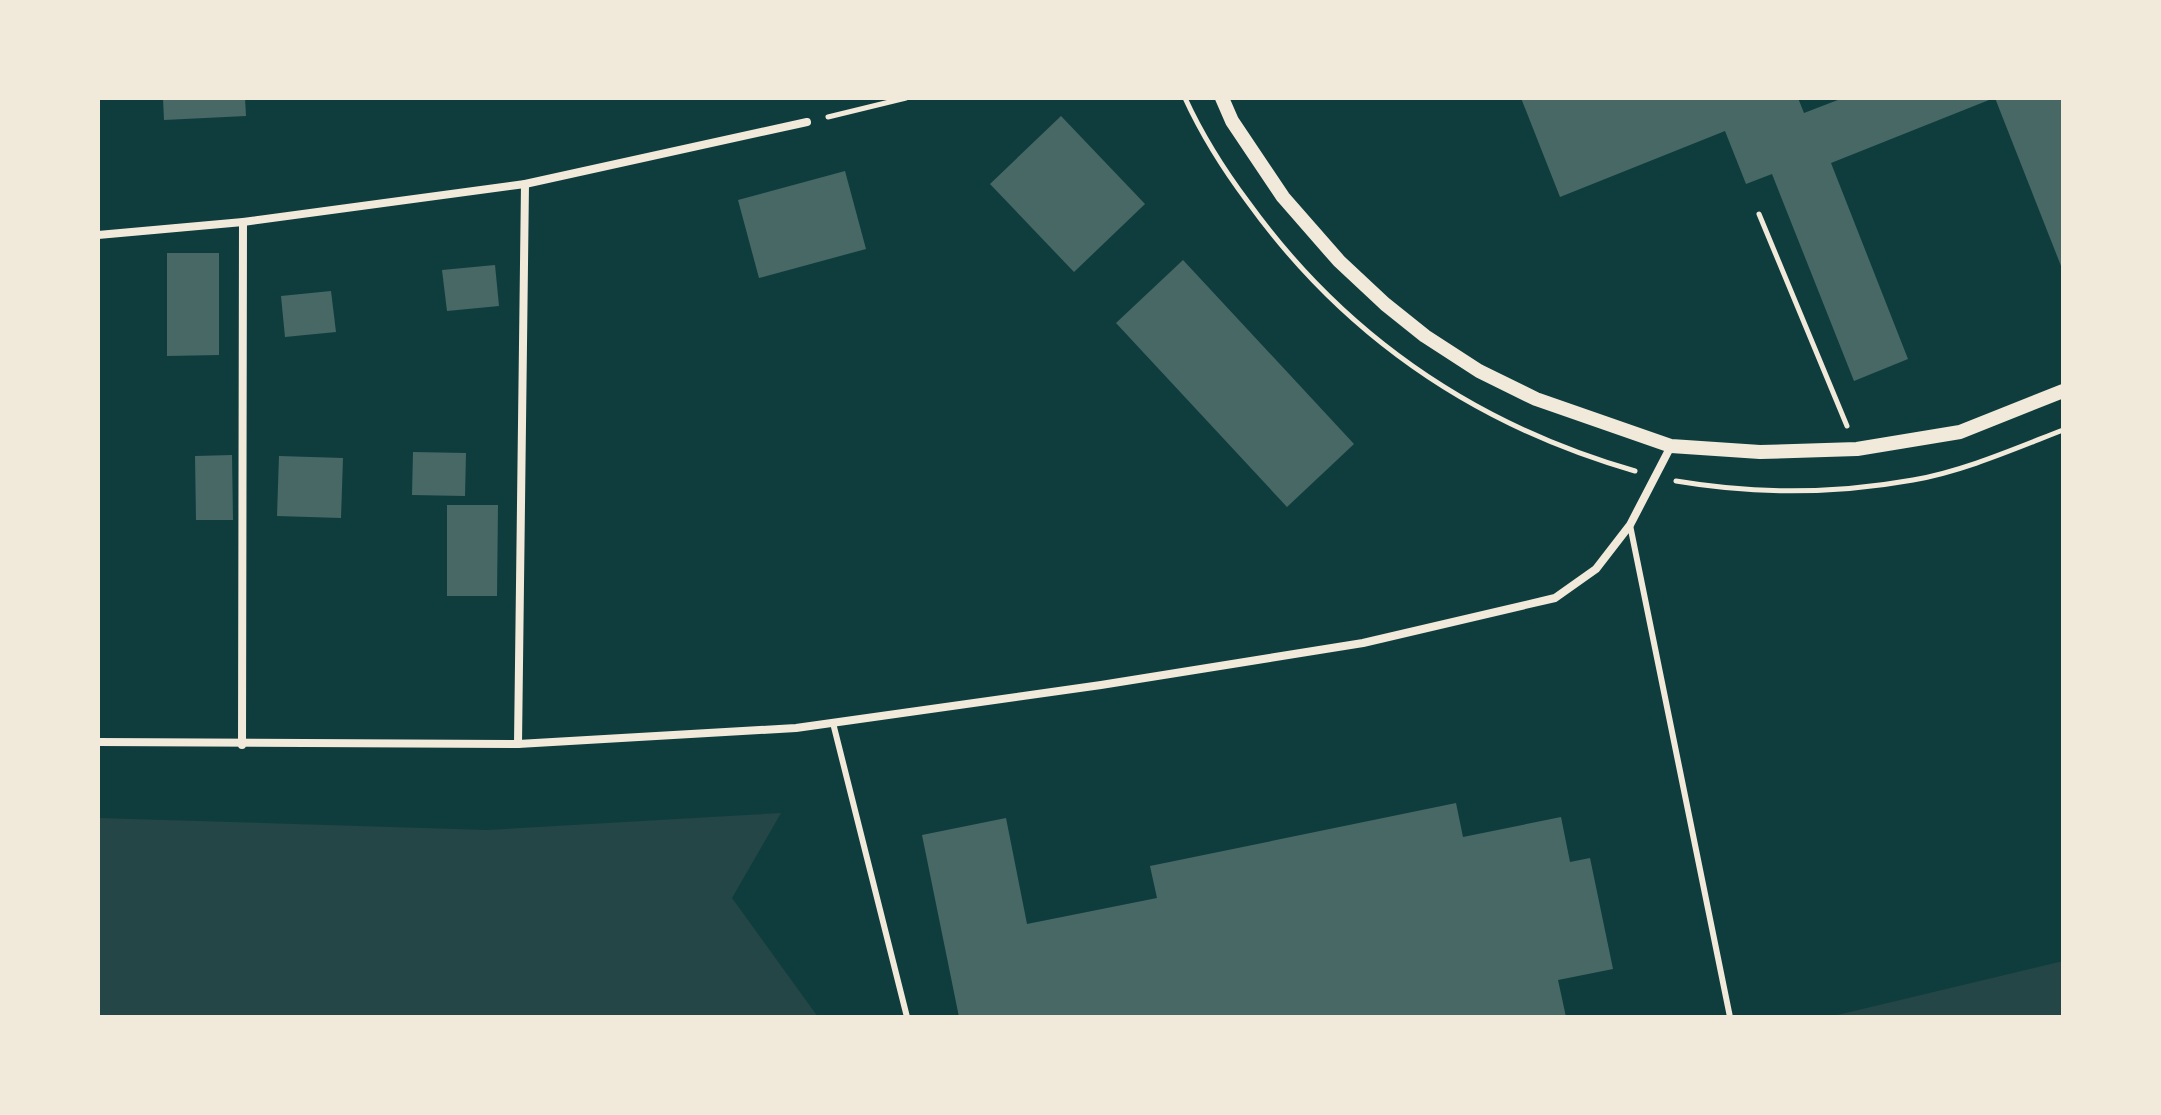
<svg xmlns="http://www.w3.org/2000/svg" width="2161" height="1115" font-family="'Open Sans',sans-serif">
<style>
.green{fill:#244646}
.building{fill:#486865}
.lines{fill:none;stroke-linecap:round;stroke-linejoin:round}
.path{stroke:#f1e9da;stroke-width:5}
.service{stroke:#f1e9da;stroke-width:6}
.minor{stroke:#f1e9da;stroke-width:8}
.tertiary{stroke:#f1e9da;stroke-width:14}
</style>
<rect width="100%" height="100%" fill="#0f3d3e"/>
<g class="green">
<path d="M781 813 732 898 818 1017H98V818L487 830Z"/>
<path d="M2063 961V1017H1829Z"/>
</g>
<g class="building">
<path d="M163 98H245L246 116 164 120Z"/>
<path d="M1521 98H1798L1804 113 1843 98H1994L1831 163 1908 359 1854 381 1772 174 1746 184 1725 131 1560 197Z"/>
<path d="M1995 98H2063V271Z"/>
<path d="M1061 116 1145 204 1074 272 990 184Z"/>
<path d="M845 171 866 249 759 278 738 200Z"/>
<path d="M167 253H219V355L167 356Z"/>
<path d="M1183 260 1354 444 1287 507 1116 323Z"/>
<path d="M495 265 499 306 447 311 442 270Z"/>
<path d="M331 291 336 332 285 337 281 296Z"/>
<path d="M413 452 466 453 465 496 412 495Z"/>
<path d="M232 455 233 520H196L195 456Z"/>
<path d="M279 456 343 458 341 518 277 516Z"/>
<path d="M447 505H498L497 596H447Z"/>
<path d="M1456 803 1463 837 1561 817 1570 862 1590 858 1613 969 1558 980 1566 1017H959L922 835 1006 818 1027 924 1157 898 1150 866Z"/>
</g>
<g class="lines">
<g class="path">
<path d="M1185 98C1202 135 1224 170 1248 202 1346 338 1475 425 1635 471"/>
<path d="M828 117 906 98"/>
<path d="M1759 214 1847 426"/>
<path d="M1676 481C1753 494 1835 494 1913 480 1964 471 2014 449 2063 430"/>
</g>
<g class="service">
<path d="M1630 525 1730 1017"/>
<path d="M833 723 907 1017"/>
</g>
<g class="minor">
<path d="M98 235 243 222 525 184 807 122"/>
<path d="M98 742 518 744 796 728 1101 685 1363 643 1555 598 1596 569 1630 525 1671 446"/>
<path d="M518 744 525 184"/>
<path d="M242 745 243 222"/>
</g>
<path class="tertiary" d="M1222 98 1232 121 1283 197 1339 261 1385 304 1425 336 1479 371 1536 399 1671 446 1760 452 1857 449 1960 432 2063 391"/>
</g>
<rect width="2161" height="1115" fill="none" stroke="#f1e9da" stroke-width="200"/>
</svg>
